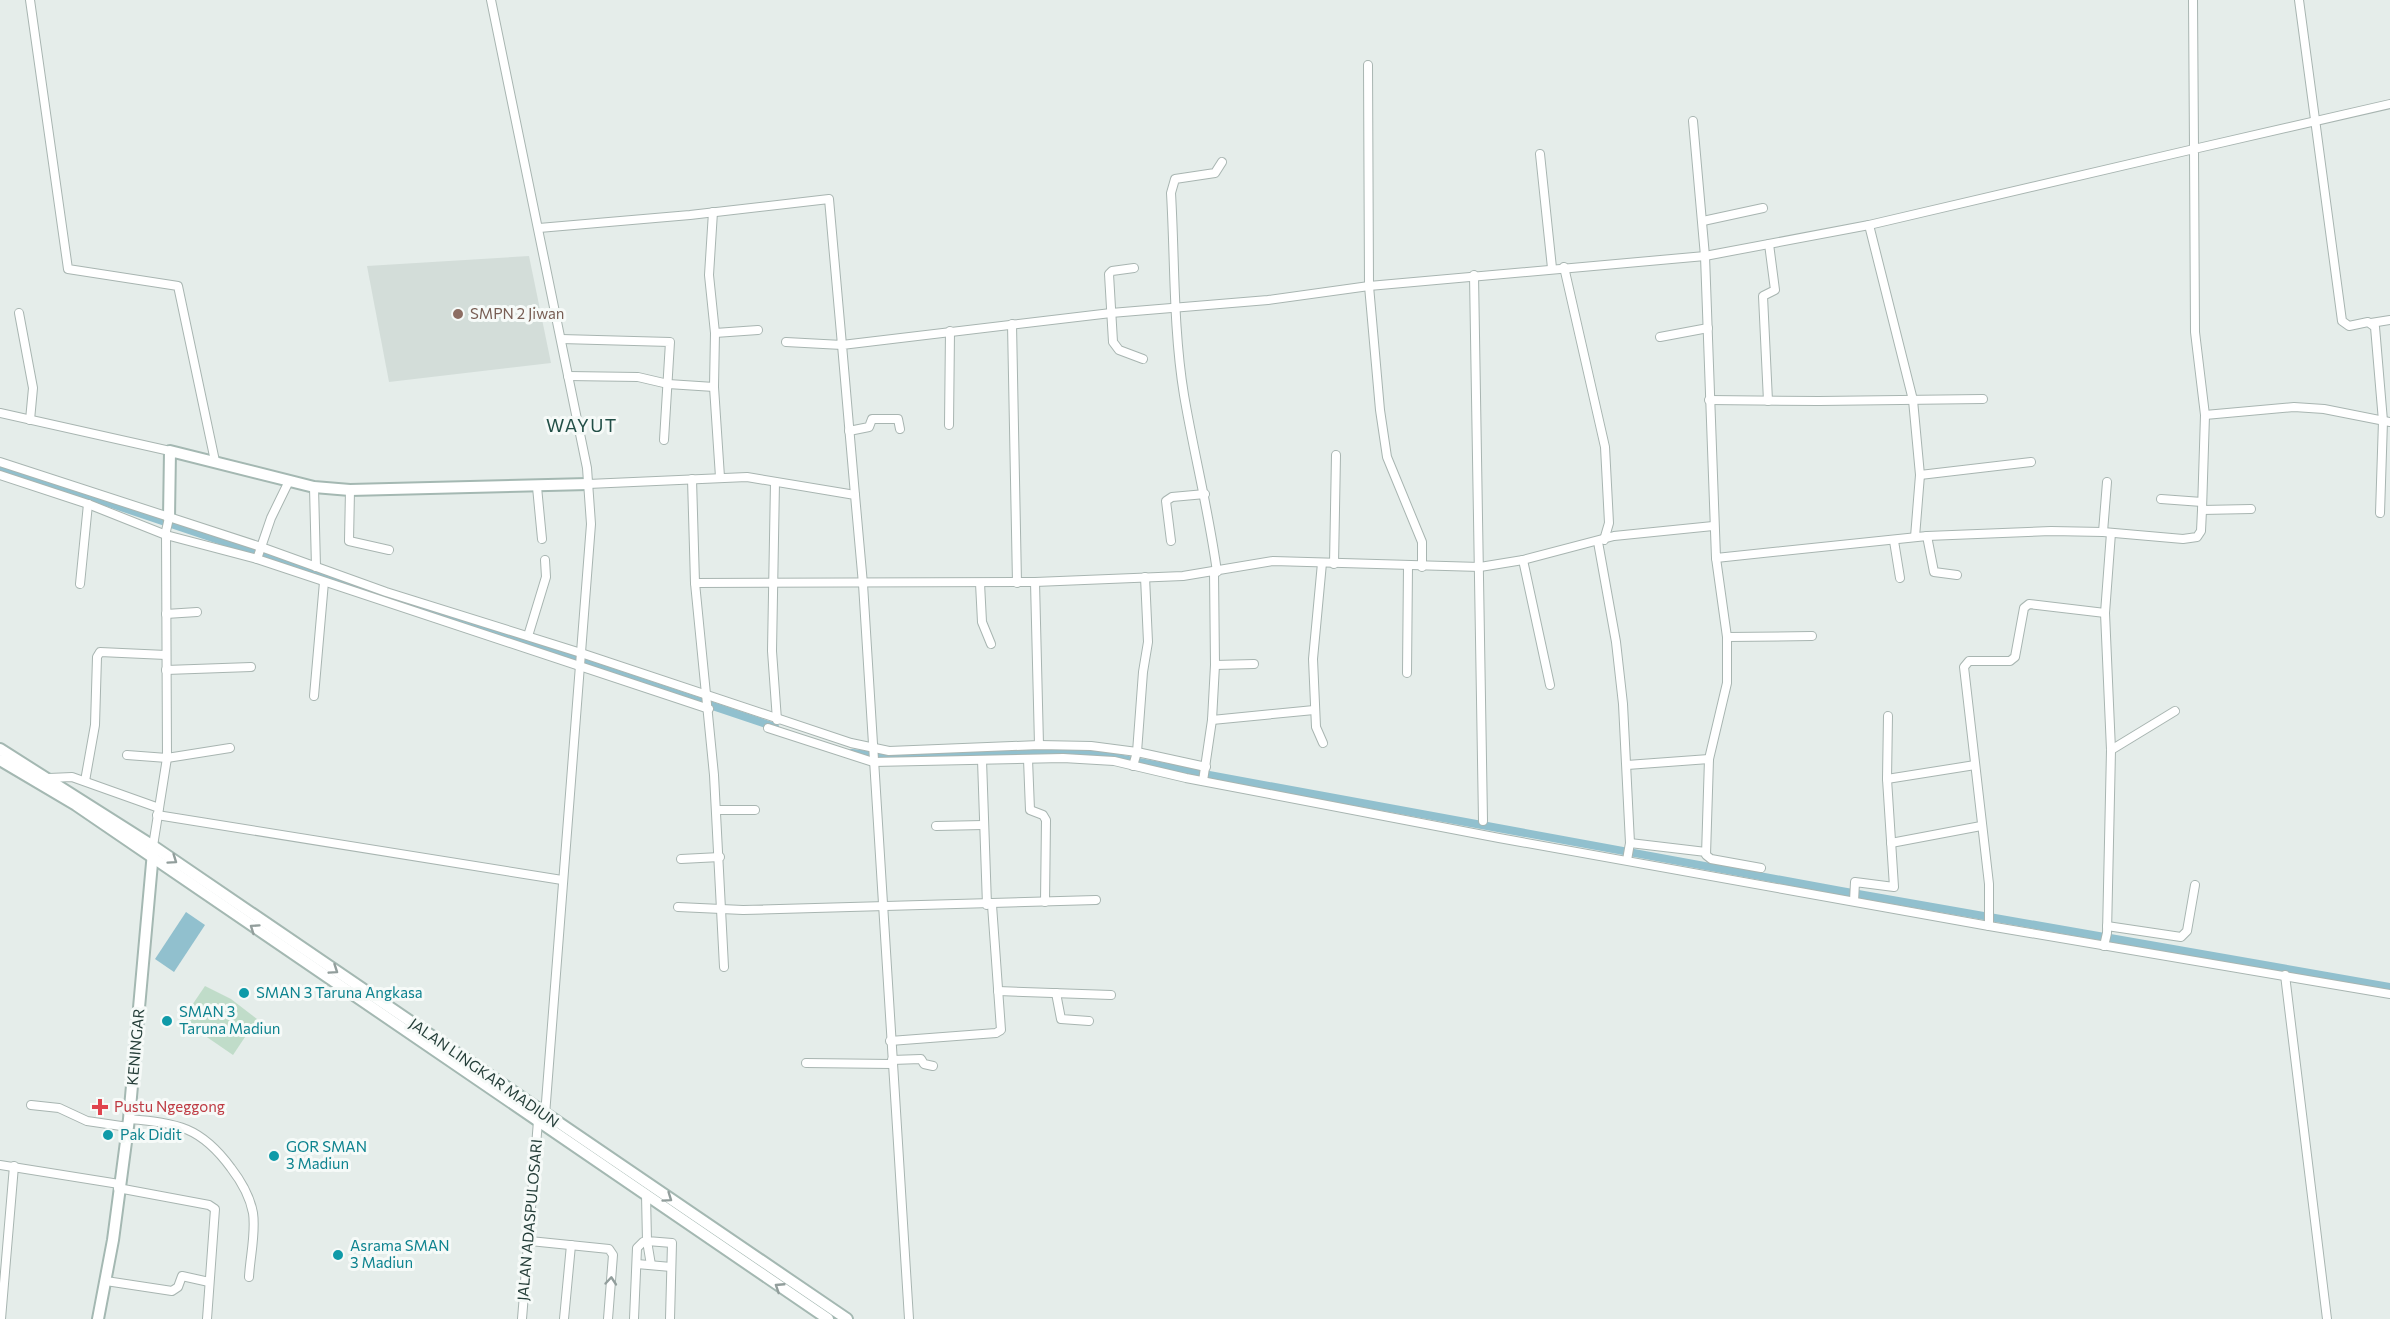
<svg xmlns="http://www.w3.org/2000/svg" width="2390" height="1319" font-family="Commissioner,sans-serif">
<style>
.built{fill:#d3ddd9}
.green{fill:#c0dcc9}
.water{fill:#91c0ce}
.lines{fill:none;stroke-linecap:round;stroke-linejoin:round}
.canal{stroke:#91c0ce;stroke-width:8}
.street-casing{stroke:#a8b5b1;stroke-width:10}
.secondary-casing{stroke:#a4b8b2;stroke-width:14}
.street{stroke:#fff;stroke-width:8}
.secondary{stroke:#fff;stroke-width:10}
.oneway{stroke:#929e9c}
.education-dot{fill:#8d6e63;stroke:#f6faf8;stroke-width:2}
.culture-dot{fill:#0f9aa8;stroke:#f6faf8;stroke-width:2}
.health-dot{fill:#e0444e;stroke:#f6faf8;stroke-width:2}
.labels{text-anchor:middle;stroke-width:6;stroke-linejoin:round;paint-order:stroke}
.education-label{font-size:15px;fill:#785e54;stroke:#f6faf8;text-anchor:start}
.culture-label{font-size:15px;fill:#0d838f;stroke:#f6faf8;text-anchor:start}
.street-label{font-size:15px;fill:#253e39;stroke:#f6faf8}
.health-label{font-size:15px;fill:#be3a42;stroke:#f6faf8;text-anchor:start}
.quarter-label{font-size:18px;letter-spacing:1.5px;fill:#224f47;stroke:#f6faf8}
</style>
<rect width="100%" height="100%" fill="#e5edea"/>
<path class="built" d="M529 256 551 363 389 382 367 266Z"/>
<path class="green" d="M205 986 231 999 257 1019 233 1055 182 1020Z"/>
<path class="water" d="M186 912 205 925 174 972 155 959Z"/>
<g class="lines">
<g class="canal">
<path d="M0 469 98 499"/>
<path d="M94 498 775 727"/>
<path d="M852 753 899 758 1033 751 1090 753 1841 891 2390 987"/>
</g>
<g class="street-casing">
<g id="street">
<path d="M30 0 68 269 178 286 215 461"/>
<path d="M491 0 587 468 591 524 545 1115"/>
<path d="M2299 0 2342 321 2349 326 2368 322 2375 327 2383 421 2380 513"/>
<path d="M1368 65 1369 286 1380 410 1387 457 1422 542V567"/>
<path d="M1693 121 1705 256 1716 558 1927 536 2051 531 2103 532 2183 539 2197 537 2201 531 2202 510 2205 415 2195 332 2194 149 2390 104"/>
<path d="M1540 154 1552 268"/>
<path d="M713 212 709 275 715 333 714 387 720 477"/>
<path d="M1703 221 1763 208"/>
<path d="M1869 225 1913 400 1920 475 1915 537"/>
<path d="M539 228 690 215 829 199 842 345 786 342"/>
<path d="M1564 267 1605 447 1609 523 1604 540"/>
<path d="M1134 268 1112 271 1109 274 1113 342 1119 350 1143 359"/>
<path d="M1474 275 1483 821"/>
<path d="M19 313 33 388 30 420"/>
<path d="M2371 323 2390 320"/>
<path d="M1012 324 1017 583"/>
<path d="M715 333 758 330"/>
<path d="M1660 337 1708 328"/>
<path d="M561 339 670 342 664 440"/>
<path d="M568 376 638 377 668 384 714 387"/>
<path d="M1709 400 1819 401 1983 399"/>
<path d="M1768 401 1763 296 1775 290 1769 244"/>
<path d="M0 413 170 451"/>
<path d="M2205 415 2294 407 2324 409 2390 422"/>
<path d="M949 425 950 331"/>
<path d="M849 431 869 427 872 419H898L900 429"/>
<path d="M0 462 261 547 386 592 581 653 851 743 889 751 1039 745 1091 746 1137 752 1206 767"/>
<path d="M0 475 88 504 166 535 257 559 709 709"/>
<path d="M1920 475 2031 462"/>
<path d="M692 479 695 583 714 775 724 967"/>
<path d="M775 482 772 651 777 720"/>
<path d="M588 484 747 477 855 495 863 584 909 1319"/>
<path d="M314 487 316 567"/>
<path d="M537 487 542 539"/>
<path d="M350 490 349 541 389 550"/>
<path d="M855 495 842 345 1111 313 1268 300 1369 286 1705 256 1869 225 2194 149 2193 0"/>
<path d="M2161 499 2202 502"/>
<path d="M2202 510 2251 509"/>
<path d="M2103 532 2107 482"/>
<path d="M1927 536 1934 572 1957 575"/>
<path d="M1171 541 1166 501 1172 497 1205 494"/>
<path d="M1894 541 1900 578"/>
<path d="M1598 542 1616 642 1623 704 1630 843 1627 860"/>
<path d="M1716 558 1727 637V683L1709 759 1706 855 1711 859 1761 868"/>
<path d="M257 559 271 518 289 481"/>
<path d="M1523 560 1550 685"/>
<path d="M1322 563 1313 659 1316 727 1323 743"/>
<path d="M1334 564 1336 455"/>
<path d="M1217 572C1209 512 1194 454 1184 395 1173 328 1175 261 1171 193L1175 179 1215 173 1222 162"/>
<path d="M1035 582 1039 745"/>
<path d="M695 583 1035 582 1183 576 1273 561 1480 567 1523 560 1614 536 1713 526"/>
<path d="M980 583 982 622 991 644"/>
<path d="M80 584 88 504"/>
<path d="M166 614 197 612"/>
<path d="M528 636 546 577 545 560"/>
<path d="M1727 637 1812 636"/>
<path d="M1215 665 1254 664"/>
<path d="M166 670 251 667"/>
<path d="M1407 673 1408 566"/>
<path d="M314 696 324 582"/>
<path d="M1212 720 1314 710"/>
<path d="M768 728 873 762 1063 758 1114 761 1186 778 1499 838 1989 926 2390 994"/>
<path d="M2111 750 2175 711"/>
<path d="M127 755 167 758 230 748"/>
<path d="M1028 759 1030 810 1043 815 1046 820 1045 902"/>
<path d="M982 760 987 905"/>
<path d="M1627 765 1709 759"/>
<path d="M1133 766 1137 752 1143 672 1148 642 1145 577"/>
<path d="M1887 779 1975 765"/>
<path d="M47 781 49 778 72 777 159 808"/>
<path d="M85 781 95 725 97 657 100 652 166 655"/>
<path d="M1203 781 1212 720 1215 665 1214 572"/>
<path d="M716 810H755"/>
<path d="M157 815 562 880"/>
<path d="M936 826 983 825"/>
<path d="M1630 843 1706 852"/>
<path d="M1891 843 1981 826"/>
<path d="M153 846 167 758 166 531 169 518"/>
<path d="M681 859 720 857"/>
<path d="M1854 901 1855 882 1894 887 1887 779 1888 716"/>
<path d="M678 907 743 910 1096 900"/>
<path d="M1989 926V884L1964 667 1969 661H2010L2015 657 2024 608 2029 604 2105 613"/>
<path d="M2107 926 2181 937 2187 931 2195 885"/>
<path d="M2104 946 2107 933 2111 750 2105 613 2111 533"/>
<path d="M2285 975 2327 1319"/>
<path d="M998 991 1111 995"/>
<path d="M1056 993 1061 1019 1089 1021"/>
<path d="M890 1041 996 1033 1001 1030 992 905"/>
<path d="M892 1060 921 1059 924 1064 933 1066"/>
<path d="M806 1063 892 1064"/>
<path d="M31 1105 59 1108 87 1121 128 1127"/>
<path d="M129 1119C178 1123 201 1127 231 1168 241 1181 250 1197 253 1213 256 1233 250 1257 249 1277"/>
<path d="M0 1165 119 1184"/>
<path d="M118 1188 209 1205 215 1209 207 1319"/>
<path d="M646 1195 647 1241 672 1243 670 1319"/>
<path d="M530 1241 609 1249 613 1255 608 1319"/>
<path d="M637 1264 671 1267"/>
<path d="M106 1281 172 1291 178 1287 182 1276 209 1282"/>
<path d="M1 1319 14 1166"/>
<path d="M522 1319 538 1121"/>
<path d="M564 1319 571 1245"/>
<path d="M634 1319 637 1248 643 1242 647 1241 651 1265"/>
</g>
</g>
<g class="secondary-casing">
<g id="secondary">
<path d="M169 518 170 451 314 487 350 490 588 484"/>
<path d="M0 749 153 846 847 1319"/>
<path d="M0 760 76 805 828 1319"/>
<path d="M98 1319 113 1240 129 1119 153 852"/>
</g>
</g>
<use href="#street" class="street"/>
<use href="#secondary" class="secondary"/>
</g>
<defs><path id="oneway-chevron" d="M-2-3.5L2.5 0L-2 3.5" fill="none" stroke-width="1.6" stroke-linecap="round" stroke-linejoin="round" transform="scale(1.5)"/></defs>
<g class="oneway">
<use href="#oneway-chevron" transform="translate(173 860) rotate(35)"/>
<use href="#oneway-chevron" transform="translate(254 928) rotate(-145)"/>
<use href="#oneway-chevron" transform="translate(334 970) rotate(34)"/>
<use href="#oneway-chevron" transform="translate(668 1198) rotate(35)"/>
<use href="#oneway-chevron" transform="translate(611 1281) rotate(-85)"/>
<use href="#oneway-chevron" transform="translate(779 1287) rotate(-147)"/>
</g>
<circle class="education-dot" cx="458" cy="314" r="6"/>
<g class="culture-dot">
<circle cx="244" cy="993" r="6"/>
<circle cx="167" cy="1021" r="6"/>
<circle cx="108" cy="1135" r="6"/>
<circle cx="274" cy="1156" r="6"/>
<circle cx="338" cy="1255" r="6"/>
</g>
<path class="health-dot" d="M97 1098h6v6h6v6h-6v6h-6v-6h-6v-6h6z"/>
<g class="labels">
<g class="education-label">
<text x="470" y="319">SMPN 2 Jiwan</text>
</g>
<g class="culture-label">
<text x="256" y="998">SMAN 3 Taruna Angkasa</text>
<text x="179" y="1017">SMAN 3<tspan x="179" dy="17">Taruna Madiun</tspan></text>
<text x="120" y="1140">Pak Didit</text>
<text x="286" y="1152">GOR SMAN<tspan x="286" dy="17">3 Madiun</tspan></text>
<text x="350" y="1251">Asrama SMAN<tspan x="350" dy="17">3 Madiun</tspan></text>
</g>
<g class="street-label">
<text transform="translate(136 1047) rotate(-85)" y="5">KENINGAR</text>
<text transform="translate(484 1073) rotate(35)" y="5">JALAN LINGKAR MADIUN</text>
<text transform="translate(530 1220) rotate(-85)" y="5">JALAN ADASPULOSARI</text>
</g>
<g class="health-label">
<text x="114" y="1112">Pustu Ngeggong</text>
</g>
<g class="quarter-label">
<text x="582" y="432">WAYUT</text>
</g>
</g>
</svg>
